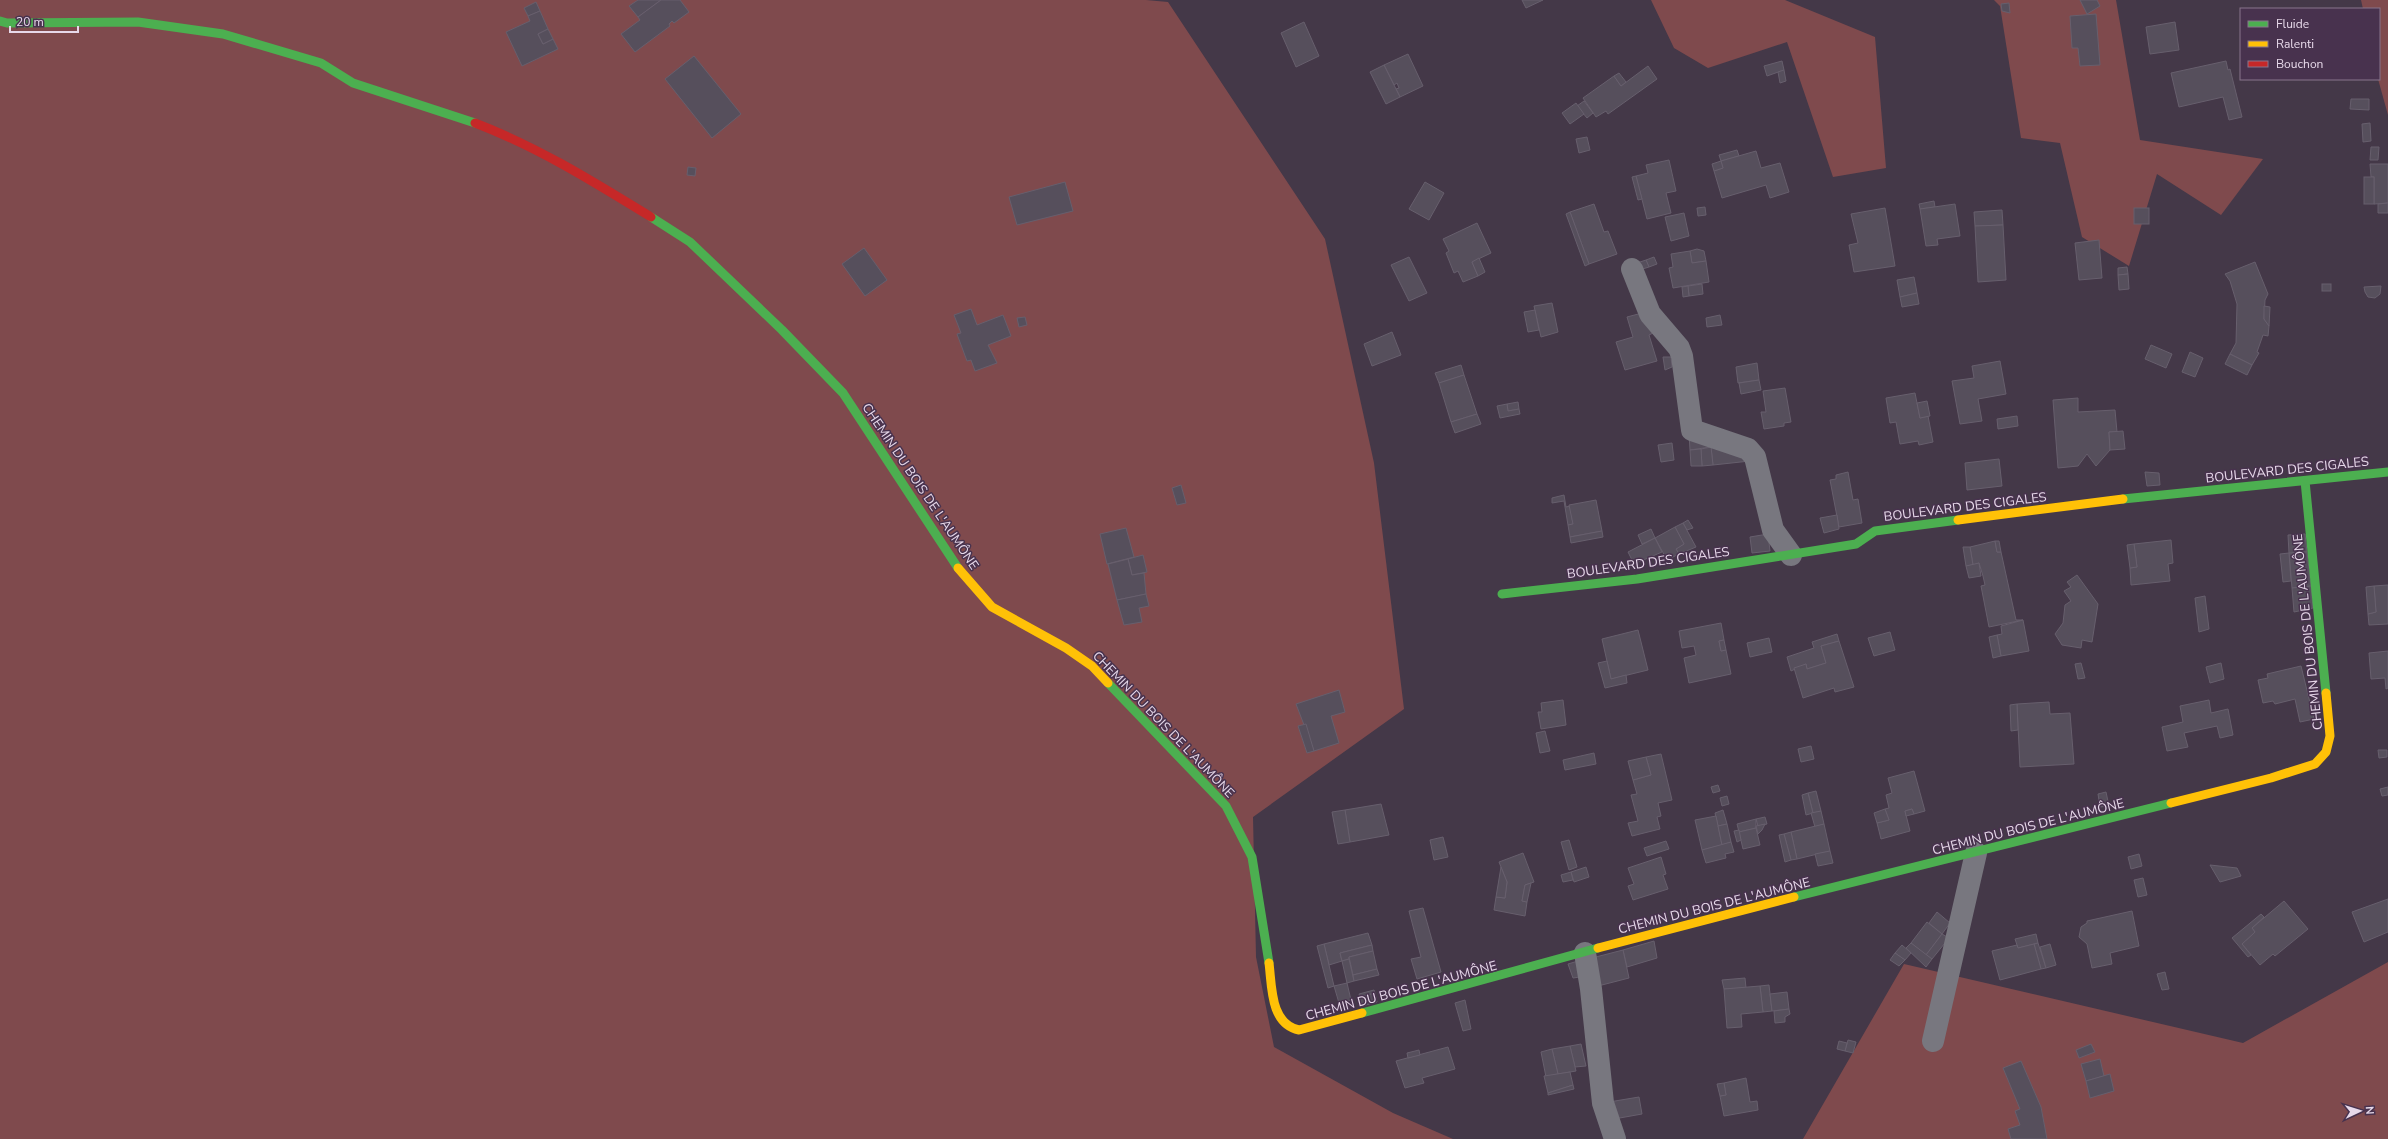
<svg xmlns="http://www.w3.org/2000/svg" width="2388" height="1139" font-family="'Nunito Sans',sans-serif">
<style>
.green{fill:#7f4a4d}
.building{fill:#564f5c;stroke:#675f6d}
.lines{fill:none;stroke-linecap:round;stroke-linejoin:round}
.street{stroke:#78777f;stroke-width:22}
.fast{stroke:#4caf50;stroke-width:9}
.slow{stroke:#ffc107;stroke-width:9}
.jam{stroke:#c62828;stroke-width:9}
.labels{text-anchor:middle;stroke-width:3;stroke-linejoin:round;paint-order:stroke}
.street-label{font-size:13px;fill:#e7d9ea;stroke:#48324e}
</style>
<rect width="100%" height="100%" fill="#443848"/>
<g class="green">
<path d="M0 0H1146L1168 2 1325 239 1374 463 1404 709 1253 817 1256 957 1274 1047 1393 1113 1453 1139H0Z"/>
<path d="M1651 0H1785L1875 37 1886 168 1833 177 1787 42 1708 68 1674 48Z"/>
<path d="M1994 0H2116L2140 140 2263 159 2221 215 2157 174 2129 266 2082 237 2060 143 2021 138 2000 6Z"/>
<path d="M2361 0H2388V115L2378 79 2379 9H2363Z"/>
<path d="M2388 962V1139H1803L1904 964 2243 1043Z"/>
</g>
<g class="building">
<path d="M638 0H661L638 17 629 6Z"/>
<path d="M661 0H680L689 12 674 23 672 21 669 24 670 26 635 52 621 34 640 20 638 17Z"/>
<path d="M1522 0H1543L1526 8Z"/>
<path d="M2080 0H2097L2100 6 2087 14Z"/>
<path d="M536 2 540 11 528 16 524 8Z"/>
<path d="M2009 3 2010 13 2002 11 2001 4Z"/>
<path d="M540 11 548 29 538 34 543 44 553 39 558 49 522 66 506 32 530 21 528 16Z"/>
<path d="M2096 14 2100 65 2080 66 2078 48H2072L2070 16Z"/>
<path d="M1304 22 1319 56 1296 67 1281 33Z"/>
<path d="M2175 22 2179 50 2150 54 2146 27Z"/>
<path d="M548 29 553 39 543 44 538 34Z"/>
<path d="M1408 54 1423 86 1400 97 1396 89 1399 88 1397 83 1394 85 1384 65Z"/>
<path d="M694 56 741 114 712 138 665 79Z"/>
<path d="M1782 61 1784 70 1767 76 1764 66Z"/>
<path d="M2226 61 2228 70 2230 69 2242 117 2229 120 2223 97 2179 107 2171 73Z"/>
<path d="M1384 65 1400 97 1386 104 1370 72Z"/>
<path d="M1648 66 1657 79 1608 114 1606 111 1596 117 1583 98 1614 76 1621 86Z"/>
<path d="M1784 70 1786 81 1780 83 1778 72Z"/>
<path d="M1619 73 1626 82 1621 86 1614 76Z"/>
<path d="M2351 99H2369V110L2350 109Z"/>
<path d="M1584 101 1593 113 1587 118 1577 106Z"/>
<path d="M1576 103 1584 114 1570 124 1562 113Z"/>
<path d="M2370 123 2371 141 2363 142 2362 124Z"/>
<path d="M1587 137 1590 150 1579 153 1576 139Z"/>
<path d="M2371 147H2379L2378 160H2370Z"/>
<path d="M1737 150 1739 156 1721 161 1719 155Z"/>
<path d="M1756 151 1761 168 1780 163 1789 192 1770 198 1766 185 1722 198 1714 171 1723 168 1721 161Z"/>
<path d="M1669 160 1676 191 1666 193 1671 213 1647 219 1636 176 1648 173 1646 165Z"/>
<path d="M1721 161 1723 168 1714 171 1712 164Z"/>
<path d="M2370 164H2388V203L2374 204V177H2371Z"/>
<path d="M688 167 696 168 695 176 687 175Z"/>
<path d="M1636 176 1642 199 1638 200 1632 177Z"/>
<rect x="2364" y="177" width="10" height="27"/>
<path d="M1065 182 1073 211 1017 225 1009 197Z"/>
<path d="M1425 182 1444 193 1429 220 1409 209Z"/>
<path d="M1934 201 1935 207 1920 209 1919 204Z"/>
<path d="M2388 203V213H2378V204Z"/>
<path d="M1594 204 1604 232 1608 231 1617 254 1589 264 1570 212Z"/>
<path d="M1955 204 1960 236 1937 239 1938 245 1926 246 1920 209Z"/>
<path d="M1705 207 1706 215 1698 216 1697 208Z"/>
<path d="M1885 208 1895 266 1854 272 1849 245 1858 243 1851 214Z"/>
<rect x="2134" y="208" width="15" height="16"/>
<path d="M2002 210 2003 225 1975 226 1974 212Z"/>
<path d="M1570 212 1589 264 1585 266 1566 214Z"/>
<path d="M1684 213 1689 236 1671 241 1665 217Z"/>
<path d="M1477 223 1491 253 1472 262 1478 276 1463 282 1458 271 1454 273 1446 253 1449 251 1443 239Z"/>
<path d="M2003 225 2006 280 1978 282 1975 226Z"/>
<path d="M2099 240 2102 278 2079 280 2075 243Z"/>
<path d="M864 248 887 280 865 296 842 264Z"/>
<path d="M1697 249 1704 251 1706 261 1692 263 1690 251Z"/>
<path d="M1690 251 1692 263 1706 261 1709 282 1673 288 1669 268 1673 267 1671 254Z"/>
<path d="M1409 257 1427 293 1409 301 1391 265Z"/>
<path d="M1654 257 1657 264 1649 267 1646 260Z"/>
<path d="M1479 258 1485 272 1478 276 1472 262Z"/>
<path d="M1646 260 1649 267 1636 271 1634 264Z"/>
<path d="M2255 262 2268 294 2265 300 2264 319 2269 326 2268 336 2263 335 2257 352 2259 353 2252 365 2230 354 2236 343 2237 304 2230 281 2225 274Z"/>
<path d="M2127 267 2128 274 2118 275V268Z"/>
<path d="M2128 274 2129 289 2119 290 2118 275Z"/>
<path d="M1914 277 1917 293 1900 297 1897 280Z"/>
<path d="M1702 284 1703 294 1689 296 1688 286Z"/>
<rect x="2322" y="284" width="9" height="7"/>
<path d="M1688 286 1689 296 1683 297 1682 287Z"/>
<path d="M2381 286 2380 294 2375 298 2368 297 2365 292 2364 287Z"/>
<path d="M1917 293 1919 304 1902 307 1900 297Z"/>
<path d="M1552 303 1558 332 1541 337 1534 306Z"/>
<path d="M2264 306 2270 307 2269 326 2264 319Z"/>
<path d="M971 309 977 325 1003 315 1011 336 988 345 997 363 975 371 971 360 967 361 957 334 961 333 954 315Z"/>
<path d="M1535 310 1539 330 1528 332 1524 312Z"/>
<path d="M1642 313 1653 333 1649 335 1657 361 1625 370 1616 342 1633 337 1627 317Z"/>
<path d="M1720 315 1722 325 1707 327 1706 318Z"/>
<path d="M1025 317 1027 325 1019 327 1017 318Z"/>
<path d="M1392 332 1401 355 1372 366 1364 344Z"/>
<path d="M2151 345 2172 354 2166 368 2145 359Z"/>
<path d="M2190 352 2203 358 2195 377 2182 372Z"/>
<path d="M2230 354 2252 365 2247 375 2225 364Z"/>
<path d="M1663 357H1671L1672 367 1665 370Z"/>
<path d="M2000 361 2006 394 1978 399 1982 421 1960 424 1952 381 1974 378 1972 366Z"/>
<path d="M1757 363 1759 380 1738 383 1736 367Z"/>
<path d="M1461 365 1464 375 1439 383 1435 373Z"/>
<path d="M1464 375 1477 414 1451 422 1439 383Z"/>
<path d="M1759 380 1761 390 1741 394 1739 383Z"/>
<path d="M1785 388 1791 422 1784 423V426L1764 429 1761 412H1766L1763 391Z"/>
<path d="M1915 393 1920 418 1928 416 1933 442 1919 445 1918 441 1900 444 1896 422 1890 423 1886 398Z"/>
<path d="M2078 398V412L2115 410 2117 432H2109L2110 450 2096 466 2087 454 2078 466 2058 468 2053 400Z"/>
<path d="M1927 401 1930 416 1920 418 1917 403Z"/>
<path d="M1518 402 1519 409 1508 411 1507 404Z"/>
<path d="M1507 404 1508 411 1519 409 1520 414 1500 418 1497 406Z"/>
<path d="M1477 414 1481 424 1455 433 1451 422Z"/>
<path d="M2017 416 2018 426 1998 429 1997 419Z"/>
<path d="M2123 431 2125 449 2110 450 2109 432Z"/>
<path d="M1689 433 1728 448 1727 450 1744 453 1750 461 1713 465 1711 447 1690 450Z"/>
<path d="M1672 443 1674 460 1661 462 1658 445Z"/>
<path d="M1711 447 1713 465 1702 466 1701 449Z"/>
<path d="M1701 449 1702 466H1691L1690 450Z"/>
<path d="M1999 459 2002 486 1967 490 1965 463Z"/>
<path d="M1848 472 1853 500 1858 499 1862 523 1839 527 1830 480 1836 479V475Z"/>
<path d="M2145 472 2159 473 2160 485 2147 486Z"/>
<path d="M1181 485 1186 503 1177 505 1172 488Z"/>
<path d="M1564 495 1566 507 1570 506 1573 524 1568 525 1564 501 1552 503V498Z"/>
<path d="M1596 500 1602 531 1570 537 1568 525 1573 524 1569 505Z"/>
<path d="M1837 515 1839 529 1824 533 1820 518Z"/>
<path d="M1688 520 1693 528 1687 530 1683 523Z"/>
<path d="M1683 523 1696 547 1679 554 1676 549 1684 544 1675 527Z"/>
<path d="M1675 527 1684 544 1676 549 1679 554 1667 560 1655 538Z"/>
<path d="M1126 528 1134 557 1107 564 1100 534Z"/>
<path d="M1651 529 1655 538 1642 544 1638 535Z"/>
<path d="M1602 531 1603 537 1571 543 1570 537Z"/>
<path d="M1768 534 1770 551 1752 553 1750 537Z"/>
<path d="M2305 534 2307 552 2289 553 2288 535Z"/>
<path d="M1655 538 1662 552 1634 564 1628 552Z"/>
<path d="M2171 540 2173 563 2168 564 2170 581 2131 585 2130 568 2137 567 2134 544Z"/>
<path d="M1995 541 1997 552H2001L2016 620H2023L1989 627 1981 586 1985 585 1983 576 1979 563 1973 565 1970 547Z"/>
<path d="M1995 541H1999L2001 552H1997Z"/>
<path d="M2134 544 2137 567 2130 568 2127 545Z"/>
<path d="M1963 547H1970L1973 565 1966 566Z"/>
<path d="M2307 552 2311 586 2292 588 2289 553Z"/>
<path d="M2289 553 2291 581 2283 582 2280 554Z"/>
<path d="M1143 555 1147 572 1132 575 1128 559Z"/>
<path d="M1128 559 1132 575 1144 573 1146 594 1117 600 1108 564Z"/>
<path d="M1979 563 1981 576 1969 578 1966 566Z"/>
<path d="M2077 575 2098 604 2092 642 2082 640 2081 648 2062 645 2055 634 2063 623 2065 605 2071 601 2064 591 2071 587 2067 582Z"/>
<path d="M2388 585V624L2369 625 2368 614 2376 612 2374 586Z"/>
<path d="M2311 586 2313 608 2294 612 2292 588Z"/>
<path d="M2374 586 2376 612 2368 614 2366 587Z"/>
<path d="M1146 594 1149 606 1139 608 1142 622 1124 625 1117 600Z"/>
<path d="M2205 596 2209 629 2199 632 2195 598Z"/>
<path d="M2023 620 2029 651 2001 656 1997 635 2002 634 2001 626Z"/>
<path d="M1721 623 1724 640 1719 641 1721 651 1726 650 1731 674 1689 683 1684 658 1696 655 1694 646 1682 648 1679 631Z"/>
<path d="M1638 630 1648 670 1611 679 1602 639Z"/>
<path d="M1890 632 1895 650 1874 656 1868 638Z"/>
<path d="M1837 634 1839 641 1821 646 1826 663 1807 669 1806 664 1791 671 1787 657 1814 648 1812 642Z"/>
<path d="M1997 635 2001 656 1993 658 1989 637Z"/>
<path d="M1769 638 1772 652 1750 657 1747 643Z"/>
<path d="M1724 640 1726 650 1721 651 1719 641Z"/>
<path d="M1839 641 1854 687 1835 692 1834 688 1803 698 1794 668 1806 664 1807 669 1826 663 1821 646Z"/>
<path d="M2388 651V688L2386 689 2385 678 2371 679 2369 653Z"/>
<path d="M1607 661 1611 679 1626 675 1627 683 1605 688 1598 663Z"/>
<path d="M2081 663 2085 678 2078 679 2075 664Z"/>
<path d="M2221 663 2224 679 2210 683 2206 667Z"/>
<path d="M2301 666 2314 719 2300 722 2295 699 2275 704 2273 701 2263 703 2258 680 2268 678 2267 674Z"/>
<path d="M1339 690 1345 712 1331 716 1339 743 1314 751 1296 704Z"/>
<path d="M1563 700 1566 725 1541 729 1538 712H1542L1541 703Z"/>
<path d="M2209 700 2211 713 2228 709 2233 735 2220 738 2217 726 2184 733 2188 747 2167 751 2162 727 2183 722 2180 706Z"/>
<path d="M2049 702 2050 714 2070 713 2074 764 2020 767 2017 704Z"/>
<path d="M2017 704 2018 730 2011 731 2010 705Z"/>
<path d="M1306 724 1314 751 1307 753 1298 726Z"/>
<path d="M1545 731 1550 751 1540 753 1536 733Z"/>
<path d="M1811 746 1814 759 1801 762 1798 749Z"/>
<path d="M2378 750H2387V757L2379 758Z"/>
<path d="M1594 753 1596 764 1565 770 1563 760Z"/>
<path d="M1661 754 1672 800 1658 803 1661 816 1657 817 1660 829 1632 836 1628 823 1638 821 1631 795 1637 794 1633 780 1651 775 1646 757Z"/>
<path d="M1646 757 1651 775 1633 780 1628 761Z"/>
<path d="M1914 771 1925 811 1914 814 1912 809 1905 811 1910 831 1881 839 1877 823 1889 820 1885 809 1889 808 1886 795 1892 793 1888 778Z"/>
<path d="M1718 785 1720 791 1713 793 1711 787Z"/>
<path d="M2388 787V795L2382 796 2380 789Z"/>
<path d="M1816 791 1821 811 1813 813 1808 793Z"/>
<path d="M2106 792 2109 806 2100 807 2098 794Z"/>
<path d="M1808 793 1813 813 1806 815 1802 795Z"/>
<path d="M1727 796 1729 804 1722 806 1720 798Z"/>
<path d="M1381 804 1389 835 1350 842 1345 810Z"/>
<path d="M1885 809 1889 820 1877 823 1874 813Z"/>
<path d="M1912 809 1914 814 1906 816 1905 811Z"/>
<path d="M1345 810 1350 842 1338 844 1332 812Z"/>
<path d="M1723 810 1727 824 1718 826 1715 813Z"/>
<path d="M1821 811 1824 824 1815 827 1811 813Z"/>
<path d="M1716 816 1722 845 1702 850 1695 820Z"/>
<path d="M1765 817 1767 824 1758 826 1756 819Z"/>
<path d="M1756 819V828L1739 832 1737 824Z"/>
<path d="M1727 824 1731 842 1722 845 1718 826Z"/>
<path d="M1765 824 1762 830 1758 834 1756 826Z"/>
<path d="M1824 824 1830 851 1797 859 1791 832Z"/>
<path d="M1756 828 1760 845 1743 849 1739 832Z"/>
<path d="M1739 830 1741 840 1737 842 1734 831Z"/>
<path d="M1791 832 1797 859 1791 860 1784 834Z"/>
<path d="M1784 834 1791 860 1785 862 1779 835Z"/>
<path d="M1443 837 1448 857 1434 860 1430 840Z"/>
<path d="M1569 840 1577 867 1569 870 1561 842Z"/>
<path d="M1666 841 1669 849 1647 856 1644 848Z"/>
<path d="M1731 842 1734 852 1725 854 1726 858 1706 863 1702 850Z"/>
<path d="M1830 851 1833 863 1818 866 1815 854Z"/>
<path d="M1523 853 1534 882 1525 885 1522 901 1527 902 1525 916 1494 910 1496 897 1505 898 1507 882 1499 862Z"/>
<path d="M2139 854 2142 866 2131 869 2128 857Z"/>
<path d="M1661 857 1666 874 1663 875 1668 889 1633 900 1628 886 1634 884 1628 868Z"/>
<path d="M2210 865 2237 868 2241 876 2220 882Z"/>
<path d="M1501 867 1507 882 1505 898 1496 897Z"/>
<path d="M1586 867 1589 877 1574 882 1571 872Z"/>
<path d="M1571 872 1573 880 1563 882 1561 875Z"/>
<path d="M2143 878 2147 895 2138 897 2134 880Z"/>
<path d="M1531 883 1527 902 1522 901 1525 885Z"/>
<path d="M2388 899V932L2364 942 2352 912Z"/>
<path d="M2284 901 2308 929 2275 956 2273 954 2260 965 2242 944 2255 932 2252 928Z"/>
<path d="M1423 908 1441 972 1417 979 1411 959 1421 957 1409 911Z"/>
<path d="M2132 911 2139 946 2110 953 2112 964 2092 968 2087 944 2079 937 2081 927 2087 923V921Z"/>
<path d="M1937 912 1950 923 1942 934 1929 923Z"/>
<path d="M2261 914 2264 917 2252 928 2255 932 2242 944 2251 955 2248 957 2232 938Z"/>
<path d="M1927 922 1942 934 1926 955 1911 943Z"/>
<path d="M1368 933 1372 945 1340 953 1342 961 1329 965 1324 944Z"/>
<path d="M1942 934 1949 938 1932 959 1926 955Z"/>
<path d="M2036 934 2038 943 2018 948 2015 939Z"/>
<path d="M1654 941 1657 958 1627 967 1623 950Z"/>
<path d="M1911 943 1932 959 1926 967 1906 948Z"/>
<path d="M2038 943 2046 968 2041 969 2034 944Z"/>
<path d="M1324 944 1334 986 1328 988 1317 946Z"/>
<path d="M2034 944 2041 969 2000 980 1992 951 2017 945 2018 948Z"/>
<path d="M2050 944 2056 965 2046 968 2040 947Z"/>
<path d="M1372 945 1373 951 1349 957V959L1342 961 1340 953Z"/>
<path d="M1902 945 1911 953 1905 960 1895 953Z"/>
<path d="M1623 950 1629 978 1598 986 1592 958Z"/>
<path d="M1373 951 1377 969 1353 975 1349 957Z"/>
<path d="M1895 953 1905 960 1899 966 1890 960Z"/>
<path d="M1349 959 1354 981 1347 983 1342 961Z"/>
<path d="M1578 961 1580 977 1573 978 1568 964Z"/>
<path d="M1377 969 1379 975 1354 981 1353 975Z"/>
<path d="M2165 972 2169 989 2162 990 2157 974Z"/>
<path d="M1745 978 1746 988 1724 989 1722 980Z"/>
<path d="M1347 983 1351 1000 1339 1003 1334 986Z"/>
<path d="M1769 985 1772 1011 1763 1012 1760 986Z"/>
<path d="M1760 986 1763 1012 1741 1014 1742 1027 1727 1028 1724 989Z"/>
<path d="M1374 990 1375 993 1360 997 1359 994Z"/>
<path d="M1787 992 1789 1009 1772 1011 1770 994Z"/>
<path d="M1375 993 1377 1002 1362 1006 1360 997Z"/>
<path d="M1465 1000 1471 1029 1463 1031 1455 1003Z"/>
<path d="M1789 1009 1790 1014 1785 1017V1022L1775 1023 1774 1011Z"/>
<path d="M1848 1040 1856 1042 1853 1053 1845 1051Z"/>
<path d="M1839 1041 1847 1043 1845 1051 1837 1049Z"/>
<path d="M1581 1044 1586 1066 1575 1067 1570 1046Z"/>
<path d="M2091 1044 2095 1052 2079 1058 2076 1050Z"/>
<path d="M1570 1046 1576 1071 1558 1074 1552 1049Z"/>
<path d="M1448 1047 1455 1069 1422 1078 1424 1083 1405 1088 1396 1061Z"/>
<path d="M1552 1049 1558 1074 1546 1077 1541 1052Z"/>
<path d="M1419 1050 1420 1055 1408 1058 1407 1053Z"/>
<path d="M2100 1059 2104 1076 2086 1081 2081 1064Z"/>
<path d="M2021 1061 2041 1107 2047 1139H2011L2008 1129 2020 1125 2015 1111 2020 1109 2003 1068Z"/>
<path d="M1570 1072 1573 1085 1548 1093 1544 1076Z"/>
<path d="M2110 1074 2114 1091 2090 1098 2086 1081Z"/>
<path d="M1746 1078 1750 1102 1757 1101 1758 1110 1724 1116 1720 1096 1726 1095 1724 1083Z"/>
<path d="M1724 1083 1726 1095 1720 1096 1717 1084Z"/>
<path d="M1573 1085 1574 1089 1548 1095V1093Z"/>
<path d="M1639 1097 1642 1114 1614 1119 1609 1102Z"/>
</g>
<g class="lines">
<g class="street">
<path d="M1632 269 1650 314 1679 348 1682 356 1692 430 1748 449 1755 457 1773 530 1791 555"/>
<path d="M1585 953 1591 989 1603 1103 1615 1139"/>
<path d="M1933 1041 1976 853"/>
</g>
<g class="fast">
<path d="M0 21 7 23 138 22 223 34 321 63 353 83 475 123"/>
<path d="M651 217 690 242 782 330 843 393 958 568"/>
<path d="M2305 481 2326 693"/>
<path d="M2123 499 2388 472"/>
<path d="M1502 594 1637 579 1856 544 1875 531 1958 520"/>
<path d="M1108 683 1226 806 1252 857 1269 963"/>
<path d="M1794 897 2171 803"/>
<path d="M1362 1013 1598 948"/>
</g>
<g class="slow">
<path d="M1958 520 2123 499"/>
<path d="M958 568 992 607 1066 648 1092 666 1108 683"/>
<path d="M2171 803 2271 778 2315 764 2326 752 2330 736 2326 693"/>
<path d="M1598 948 1794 897"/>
<path d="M1269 963C1272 986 1270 1024 1299 1030L1362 1013"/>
</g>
<path class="jam" d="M475 123C538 147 594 182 651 217"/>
</g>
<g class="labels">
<g class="street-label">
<text transform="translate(2287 469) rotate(-6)" y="5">BOULEVARD DES CIGALES</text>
<text transform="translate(921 486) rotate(56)" y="5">CHEMIN DU BOIS DE L'AUMÔNE</text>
<text transform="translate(1965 506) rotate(-7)" y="5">BOULEVARD DES CIGALES</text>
<text transform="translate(1648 562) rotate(-8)" y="5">BOULEVARD DES CIGALES</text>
<text transform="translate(2307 632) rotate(-96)" y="5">CHEMIN DU BOIS DE L'AUMÔNE</text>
<text transform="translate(1164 724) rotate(46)" y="5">CHEMIN DU BOIS DE L'AUMÔNE</text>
<text transform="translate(2028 826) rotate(-14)" y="5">CHEMIN DU BOIS DE L'AUMÔNE</text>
<text transform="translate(1714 905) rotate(-14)" y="5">CHEMIN DU BOIS DE L'AUMÔNE</text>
<text transform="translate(1401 990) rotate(-15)" y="5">CHEMIN DU BOIS DE L'AUMÔNE</text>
</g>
</g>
<rect x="2240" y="8" width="140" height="72" fill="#48324e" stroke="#88758c"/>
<rect x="2248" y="21" width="20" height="6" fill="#4caf50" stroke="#88758c"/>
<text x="2276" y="28" font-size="12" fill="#e7d9ea">Fluide</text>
<rect x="2248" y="41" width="20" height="6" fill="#ffc107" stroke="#88758c"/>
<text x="2276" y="48" font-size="12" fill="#e7d9ea">Ralenti</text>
<rect x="2248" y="61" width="20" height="6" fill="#c62828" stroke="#88758c"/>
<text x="2276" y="68" font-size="12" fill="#e7d9ea">Bouchon</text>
<g transform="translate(2360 1111) rotate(86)" stroke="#48324e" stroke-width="3" paint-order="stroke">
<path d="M0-3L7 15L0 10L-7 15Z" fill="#e7d9ea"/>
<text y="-6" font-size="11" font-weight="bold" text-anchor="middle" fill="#e7d9ea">N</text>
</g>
<path d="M10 26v6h68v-6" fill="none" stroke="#e7d9ea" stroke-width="2"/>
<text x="16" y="26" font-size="12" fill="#e7d9ea" stroke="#48324e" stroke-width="3" paint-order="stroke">20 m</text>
</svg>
